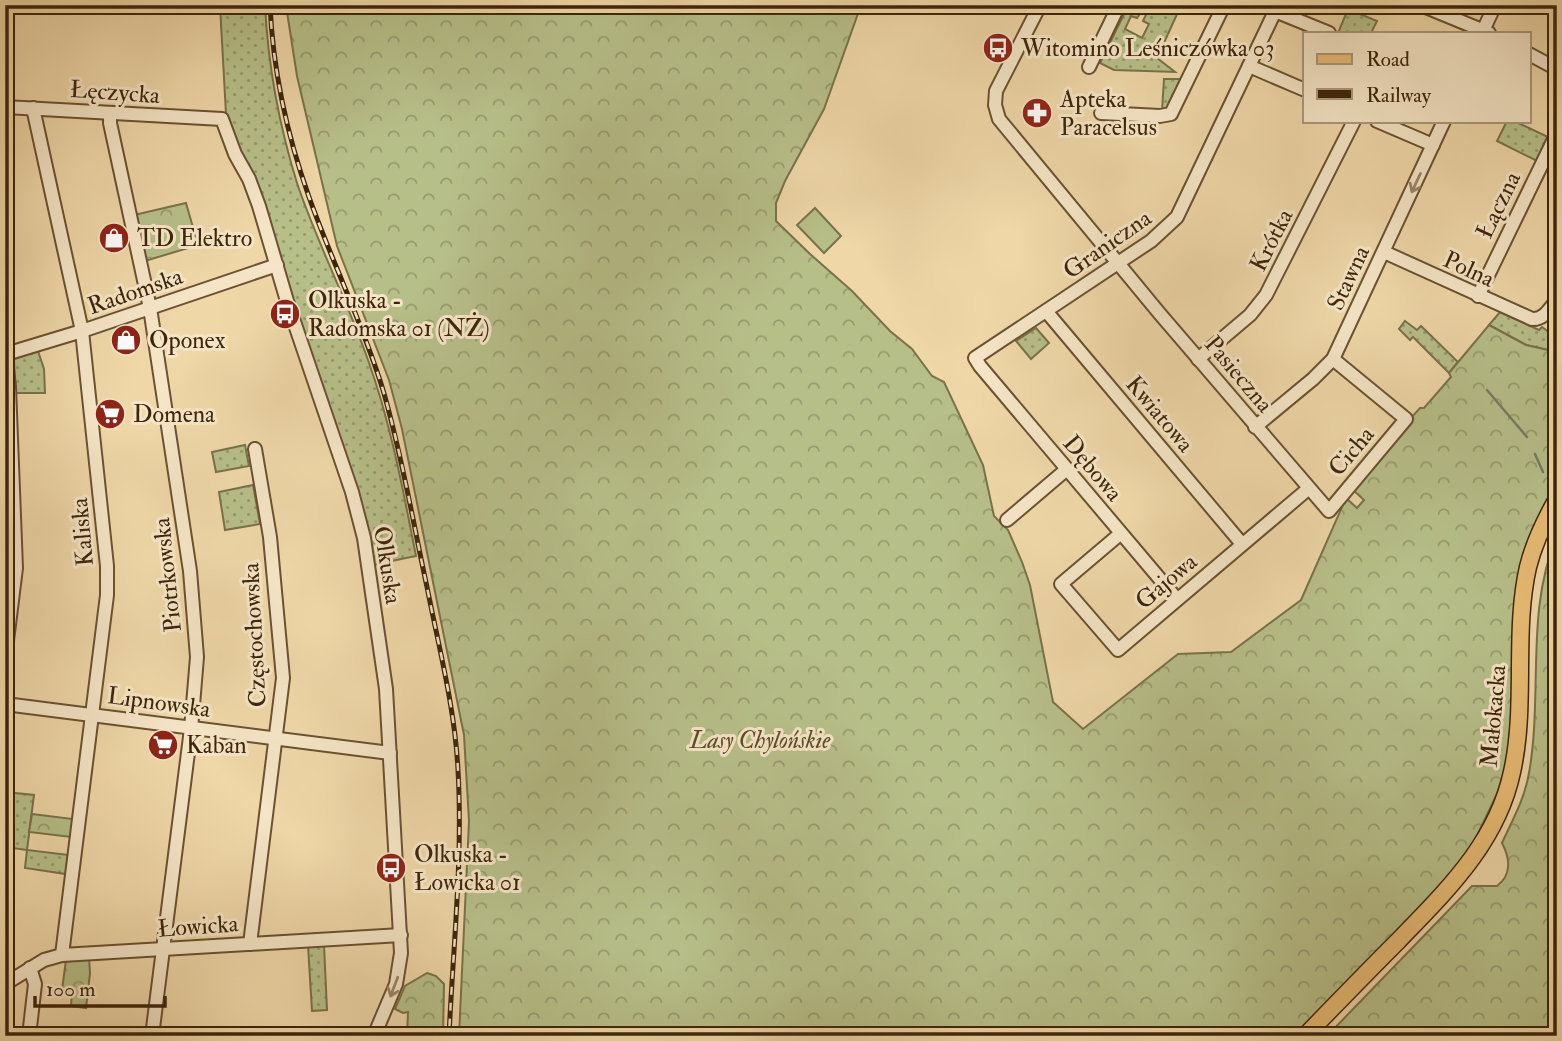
<svg xmlns="http://www.w3.org/2000/svg" width="1562" height="1041" font-family="'IM FELL Double Pica',serif">
<style>
.grass{fill:url(#grass-dots);stroke:#7a724a;stroke-width:2}
.forest{fill:url(#forest-crowns);stroke:#7a724a;stroke-width:2}
.pitch{fill:#b7bf89;stroke:#7a724a;stroke-width:2}
.lines{fill:none;stroke-linecap:round;stroke-linejoin:round}
.stream{stroke:#757e66;stroke-width:2.5}
.minor-casing{stroke:#6a5232;stroke-width:16}
.major-casing{stroke:#3e250a;stroke-width:19}
.minor{stroke:#f5e5c6;stroke-width:12}
.major{stroke:#e8bc74;stroke-width:16}
.rail-casing{stroke:#3e250a;stroke-width:5}
.rail{stroke:#f5e5c6;stroke-width:2.5;stroke-dasharray:8;stroke-linecap:butt}
.oneway{stroke:#9a8568}
.labels{text-anchor:middle;stroke-width:6;stroke-linejoin:round;paint-order:stroke}
.poi-label{font-size:24px;fill:#3e250a;stroke:#f5e5c6;text-anchor:start}
.street-label{font-size:24px;fill:#3e250a;stroke:#f5e5c6}
.park-label{font-size:24px;font-style:italic;fill:#5c4c2a;stroke:#f5e5c6}
</style>
<defs>
<pattern id="grass-dots" width="8" height="8" patternUnits="userSpaceOnUse" patternTransform="scale(1.75)"><rect width="8" height="8" fill="#b7bf89"/><path d="M2 2h.1M6 6h.1" fill="none" stroke="#969b6e" stroke-width="1.8" stroke-linecap="round"/></pattern>
<pattern id="forest-crowns" width="20" height="18" patternUnits="userSpaceOnUse" patternTransform="scale(1.75)"><rect width="20" height="18" fill="#b7bf89"/><path d="M2 6a3 3 0 1 1 6 0M12 15a3 3 0 1 1 6 0" fill="none" stroke="#969b6e"/></pattern>
</defs>
<rect width="100%" height="100%" fill="#efd7a8"/>
<filter id="stains"><feTurbulence type="fractalNoise" baseFrequency=".00286" numOctaves="4"/><feColorMatrix values="0 0 0 0 .2 0 0 0 0 .09 0 0 0 0 .02 0 0 0 .5 -.17"/></filter>
<radialGradient id="worn" r=".72"><stop offset=".6" stop-color="#630" stop-opacity="0"/><stop offset="1" stop-color="#630" stop-opacity=".3"/></radialGradient>
<g class="grass">
<path d="M220 5H265C268 65 279 125 297 183 317 243 347 300 368 360 391 424 403 490 416 556L372 565 287 289 278 249 240 155 226 114Z"/>
<path d="M1127 8 1139 15 1137 18 1131 16 1125 29 1142 38 1149 24 1143 21 1149 8 1179 10 1157 58 1175 72 1114 70 1100 63Z"/>
<path d="M1348 9 1377 21 1371 33H1338Z"/>
<path d="M1164 79H1181L1182 82 1170 107 1162 111Z"/>
<path d="M1507 121H1514L1548 137 1537 161 1497 141Z"/>
<path d="M1500 312 1539 330 1542 327 1557 338V352L1526 345 1489 325Z"/>
<path d="M1405 321 1417 330 1421 326 1458 362 1449 373 1413 337 1410 340 1399 329Z"/>
<path d="M1036 328 1049 343 1031 359 1016 341Z"/>
<path d="M38 351 44 369 45 393H15L14 359Z"/>
<path d="M5 435 10 575 5 621Z"/>
<path d="M245 445 249 466 216 472 212 452Z"/>
<path d="M253 485 260 524 225 530 219 492Z"/>
<path d="M5 792 34 795 27 850 69 855 66 874 25 868 27 850 5 847Z"/>
<path d="M324 945 327 1010 312 1011 308 946Z"/>
</g>
<g class="forest">
<path d="M292 5H861L824 109 785 181 776 203V221L810 254 852 291 890 331 912 349 932 376 944 382 983 465 994 516 1008 530 1022 562 1030 585 1053 702 1083 729 1178 654 1231 652 1301 600 1346 498 1357 508 1364 500 1352 489 1411 418 1420 408H1424L1451 377 1449 373 1489 325 1526 345 1557 352V485L1533 532 1511 742 1505 772 1496 796 1471 848 1441 887 1295 1036H459L469 821 464 735 402 429 389 380 337 246 297 76 287 12Z"/>
<path d="M186 203 198 245 145 261 134 215Z"/>
<path d="M1557 536V1036H1327L1472 886H1497C1512 875 1510 858 1502 843 1512 821 1525 798 1529 773 1543 695 1525 610 1557 536Z"/>
<path d="M32 814 73 819 71 837 29 832Z"/>
<path d="M89 958 90 973 86 1008 71 1006 72 992 62 990 66 960Z"/>
<path d="M427 973 436 976 444 984 443 1036H407L408 1012 403 1013 395 1009 405 986Z"/>
</g>
<path class="pitch" d="M815 208 841 236 824 253 797 225Z"/>
<g class="lines">
<g class="stream">
<path d="M1487 390 1527 437"/>
<path d="M1535 454 1543 472"/>
</g>
<g class="minor-casing">
<g id="minor">
<path d="M1040 5 996 91 995 105 999 119 1160 314 1329 511 1406 419 1333 359"/>
<path d="M1421 5 1489 33"/>
<path d="M1275 11 1329 33"/>
<path d="M1482 33 1495 5"/>
<path d="M1529 54 1557 69"/>
<path d="M1249 66 1305 90"/>
<path d="M1089 67 1119 5"/>
<path d="M5 107 222 119 235 154 249 179 259 206 287 301 352 492 364 538 386 689 401 953 396 984 374 1036"/>
<path d="M33 108 82 331 107 566V595L62 955"/>
<path d="M110 113V123L150 308 190 571 197 657 191 729 152 1036"/>
<path d="M1101 113 1160 116 1171 114 1224 5"/>
<path d="M1377 121 1433 145"/>
<path d="M1384 252 1532 319C1544 320 1550 308 1557 300"/>
<path d="M1478 296 1557 133"/>
<path d="M1046 311 1242 544"/>
<path d="M5 351 9 387 16 568 5 657"/>
<path d="M6 354 82 331 277 265"/>
<path d="M1198 359 1250 315 1266 295 1354 121"/>
<path d="M1255 427 1313 379 1333 359 1444 121"/>
<path d="M1007 520 1067 469"/>
<path d="M1120 534 1061 584 1118 650 1308 489"/>
<path d="M1176 598 980 366 975 358 1151 241 1177 217 1278 5"/>
<path d="M5 704 390 753"/>
<path d="M250 944 283 678 270 537 255 449"/>
<path d="M5 984 44 960 62 955 401 935"/>
<path d="M29 1036 35 984 30 968"/>
</g>
</g>
<g class="major-casing">
<path id="major" d="M1305 1036C1336 1004 1367 972 1398 941 1446 891 1497 843 1512 772 1527 705 1513 633 1528 567 1534 543 1545 520 1557 499"/>
</g>
<use href="#minor" class="minor"/>
<use href="#major" class="major"/>
<g class="rail-casing">
<path id="rail" d="M270 5C273 71 287 135 309 197 332 262 363 324 383 390 402 455 413 522 427 587 439 648 455 709 458 770 463 859 453 948 449 1036"/>
</g>
<use href="#rail" class="rail"/>
</g>
<defs><path id="oneway-shaft" d="M-6 0H5M1.5-3L5.5 0L1.5 3" fill="none" stroke-width="1.6" stroke-linecap="round" stroke-linejoin="round" transform="scale(1.75)"/></defs>
<g class="oneway">
<use href="#oneway-shaft" transform="translate(1416 183) rotate(115)"/>
<use href="#oneway-shaft" transform="translate(394 987) rotate(111)"/>
</g>
<defs>
<g id="bus-disc" transform="scale(1.575)"><circle r="9.5" fill="#8f2418" stroke="#f5e5c6"/><path d="M-5-6H5V4H4V6H2V4H-2V6H-4V4H-5ZM-3.5-4V0h7V-4ZM-3.5 1.2v1.5H-2V1.2ZM2 1.2v1.5H3.5V1.2Z" fill="#fff"/></g>
<g id="pharmacy-disc" transform="scale(1.575)"><circle r="9.5" fill="#8f2418" stroke="#f5e5c6"/><path d="M-2-6h4v4h4v4h-4v4h-4v-4h-4v-4h4Z" fill="#fff"/></g>
<g id="shop-disc" transform="scale(1.575)"><circle r="9.5" fill="#8f2418" stroke="#f5e5c6"/><path d="M-5-2.5h2.3a2.7 3.5 0 0 1 5.4 0H5L5.5 6h-11ZM-1.5-2.5h3a1.5 2.3 0 0 0-3 0Z" fill="#fff"/></g>
<g id="supermarket-disc" transform="scale(1.575)"><circle r="9.5" fill="#8f2418" stroke="#f5e5c6"/><path d="M-6-5.5h2.5l.6 2H6L4.5 2H-2.5L-4.4-4H-6ZM-1.5 3.2a1.3 1.3 0 1 0 .1 0ZM3 3.2a1.3 1.3 0 1 0 .1 0Z" fill="#fff"/></g>
</defs>
<g fill-rule="evenodd">
<use href="#bus-disc" x="998" y="48"/>
<use href="#pharmacy-disc" x="1037" y="113"/>
<use href="#shop-disc" x="114" y="238"/>
<use href="#bus-disc" x="285" y="314"/>
<use href="#shop-disc" x="126" y="340"/>
<use href="#supermarket-disc" x="110" y="414"/>
<use href="#supermarket-disc" x="163" y="745"/>
<use href="#bus-disc" x="391" y="868"/>
</g>
<g class="labels">
<g class="poi-label">
<text x="1021" y="56">Witomino Leśniczówka 03</text>
<text x="1060" y="107">Apteka<tspan x="1060" dy="28">Paracelsus</tspan></text>
<text x="137" y="246">TD Elektro</text>
<text x="308" y="308">Olkuska -<tspan x="308" dy="28">Radomska 01 (NŻ)</tspan></text>
<text x="149" y="348">Oponex</text>
<text x="133" y="422">Domena</text>
<text x="186" y="753">Kaban</text>
<text x="414" y="862">Olkuska -<tspan x="414" dy="28">Łowicka 01</tspan></text>
</g>
<g class="street-label">
<text transform="translate(115 92) rotate(4)" y="8">Łęczycka</text>
<text transform="translate(1498 205) rotate(-64)" y="8">Łączna</text>
<text transform="translate(1271 240) rotate(-63)" y="8">Krótka</text>
<text transform="translate(1107 244) rotate(-35)" y="8">Graniczna</text>
<text transform="translate(1469 269) rotate(25)" y="8">Polna</text>
<text transform="translate(1348 278) rotate(-65)" y="8">Stawna</text>
<text transform="translate(135 291) rotate(-19)" y="8">Radomska</text>
<text transform="translate(1239 374) rotate(50)" y="8">Pasieczna</text>
<text transform="translate(1160 414) rotate(50)" y="8">Kwiatowa</text>
<text transform="translate(1351 451) rotate(-50)" y="8">Cicha</text>
<text transform="translate(1093 468) rotate(50)" y="8">Dębowa</text>
<text transform="translate(82 532) rotate(-95)" y="8">Kaliska</text>
<text transform="translate(388 565) rotate(81)" y="8">Olkuska</text>
<text transform="translate(167 575) rotate(-96)" y="8">Piotrkowska</text>
<text transform="translate(1166 581) rotate(-40)" y="8">Gajowa</text>
<text transform="translate(254 635) rotate(-93)" y="8">Częstochowska</text>
<text transform="translate(159 702) rotate(8)" y="8">Lipnowska</text>
<text transform="translate(1493 716) rotate(-85)" y="8">Małokacka</text>
<text transform="translate(198 926) rotate(-4)" y="8">Łowicka</text>
</g>
<g class="park-label">
<text x="760" y="748">Lasy Chylońskie</text>
</g>
</g>
<rect width="1562" height="1041" fill="none" stroke="#efd7a8" stroke-width="28"/>
<rect x="7" y="7" width="1548" height="1027" fill="none" stroke="#3e250a" stroke-width="3.5"/>
<rect x="14" y="14" width="1534" height="1013" fill="none" stroke="#3e250a" stroke-width="2"/>
<rect x="1303" y="32" width="228" height="91" fill="#f5e5c6" stroke="#ac987b" stroke-width="2"/>
<rect x="1317" y="54" width="35" height="10" fill="#e8bc74" stroke="#ac987b" stroke-width="2"/>
<text x="1366" y="66" font-size="21" fill="#3e250a">Road</text>
<rect x="1317" y="89" width="35" height="10" fill="#3e250a" stroke="#ac987b" stroke-width="2"/>
<text x="1366" y="102" font-size="21" fill="#3e250a">Railway</text>
<path d="M35 996v10h130v-10" fill="none" stroke="#3e250a" stroke-width="3.5"/>
<text x="46" y="996" font-size="21" fill="#3e250a" stroke="#f5e5c6" stroke-width="5" paint-order="stroke">100 m</text>
<rect width="100%" height="100%" filter="url(#stains)"/>
<rect width="100%" height="100%" fill="url(#worn)"/>
</svg>
